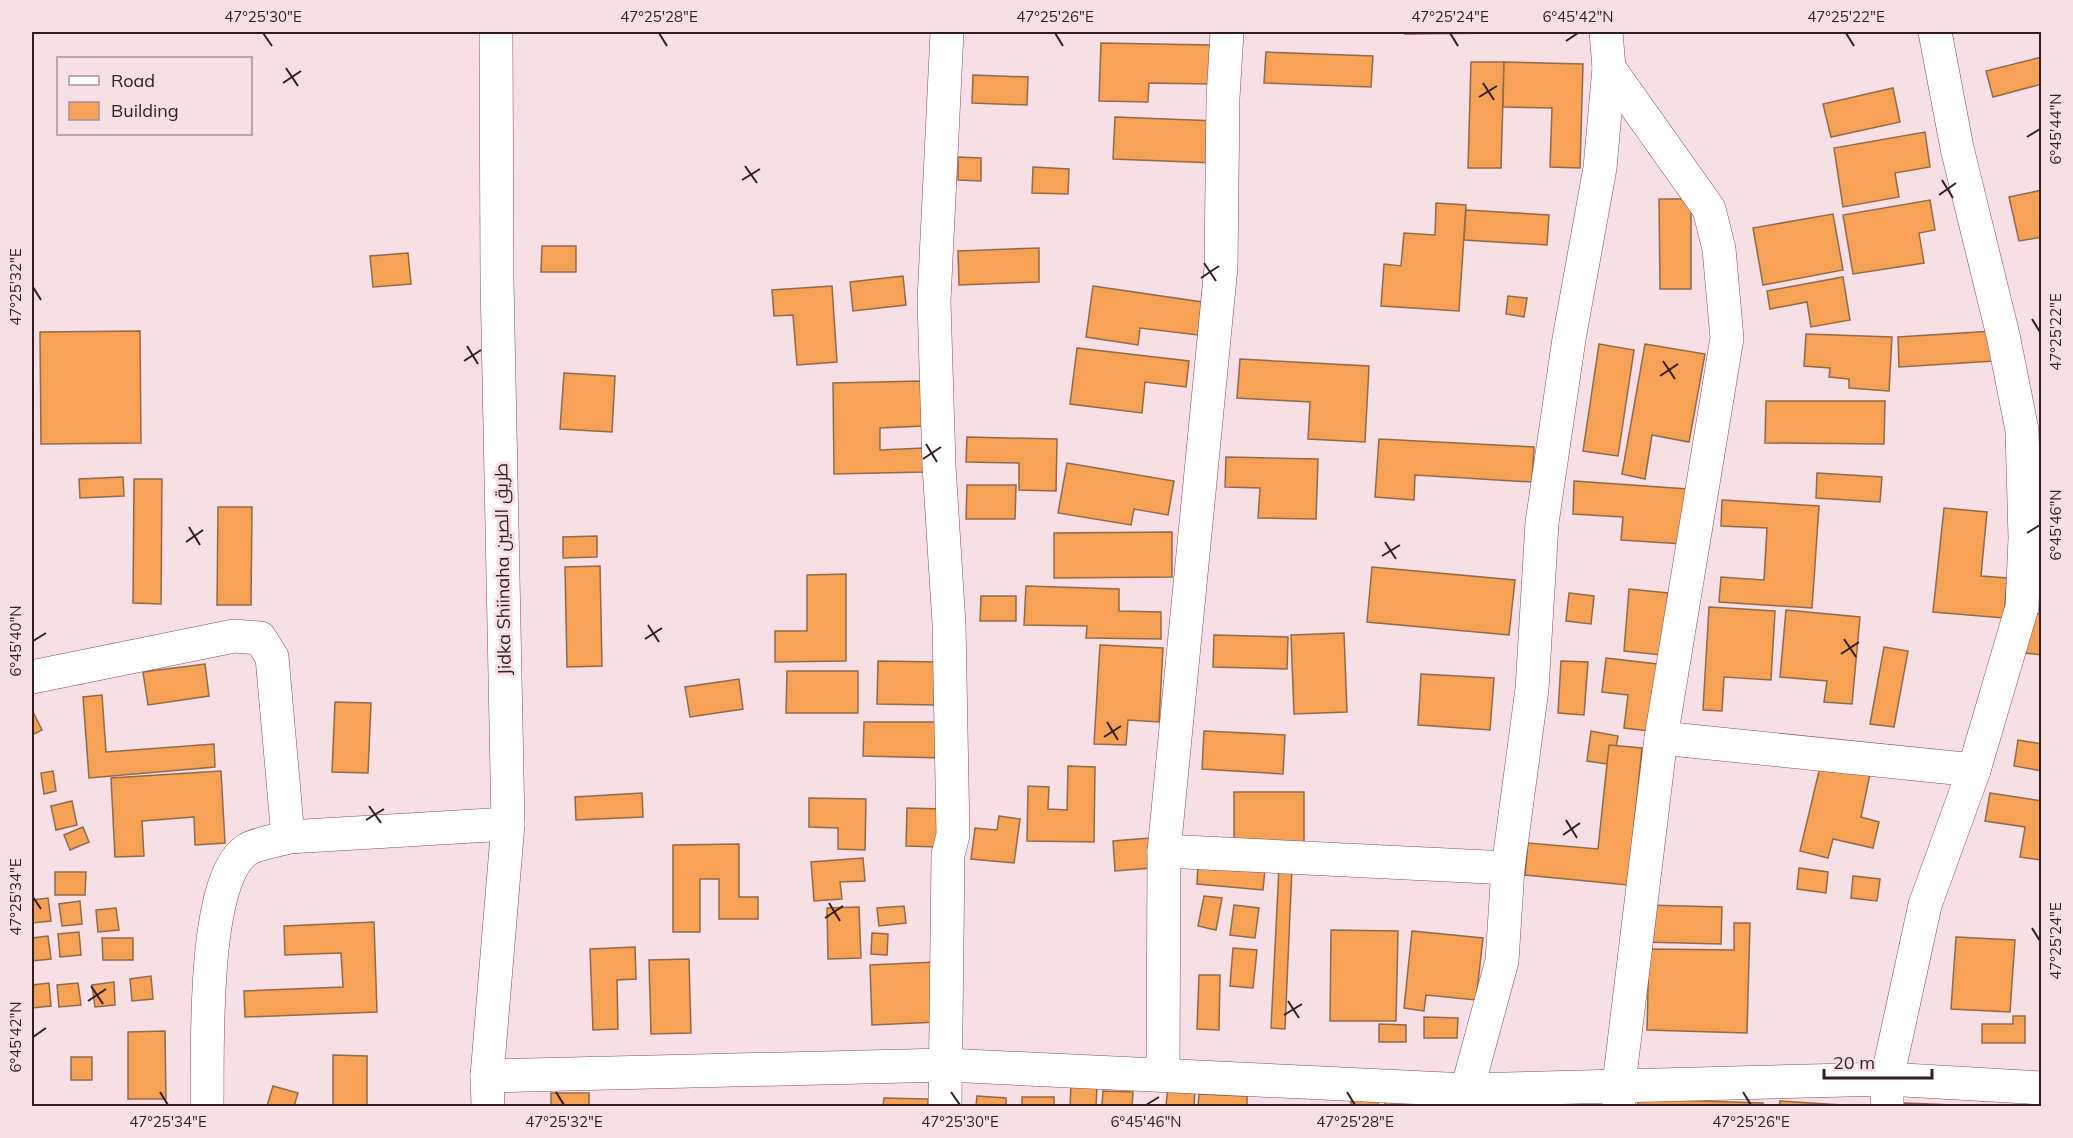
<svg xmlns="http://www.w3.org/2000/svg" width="2073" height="1138" font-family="Mulish,Cairo,sans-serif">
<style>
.building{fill:#f5a257;stroke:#926a48;stroke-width:1.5}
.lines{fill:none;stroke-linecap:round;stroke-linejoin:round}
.street-casing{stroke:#804d5c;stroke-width:34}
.primary-casing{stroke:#804d5c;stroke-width:34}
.street{stroke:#fff;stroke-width:33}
.primary{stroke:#fff;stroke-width:33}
.ticks{fill:none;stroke:#321d23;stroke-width:2}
.labels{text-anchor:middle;stroke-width:6;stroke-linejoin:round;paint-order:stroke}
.street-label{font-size:18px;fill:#321d23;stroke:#f8dfe5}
.neatline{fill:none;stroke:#321d23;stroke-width:2}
.ticks-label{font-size:15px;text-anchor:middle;fill:#321d23}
</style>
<rect width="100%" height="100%" fill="#f8dfe5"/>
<g class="building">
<path d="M1405 32H1502V33L1405 34Z"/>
<path d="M1101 43 1210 45 1209 84 1149 83 1148 102 1099 101Z"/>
<path d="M1266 52 1373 56 1371 87 1264 83Z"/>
<path d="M2042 57V84L1993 97 1986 71Z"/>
<path d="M1471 62H1504L1501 168H1468Z"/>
<path d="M1504 62 1583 64 1580 168 1550 167 1552 108 1503 107Z"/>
<path d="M973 75 1028 77 1027 105 972 103Z"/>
<path d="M1893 88 1900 122 1831 137 1823 104Z"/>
<path d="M1115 117 1217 121 1215 163 1113 159Z"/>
<path d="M1925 132 1930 167 1895 173 1899 197 1843 207 1834 148Z"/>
<path d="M958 157 981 158V181L958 180Z"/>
<path d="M1033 167 1069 169 1068 194 1032 193Z"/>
<path d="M2042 190V237L2019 241 2009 197Z"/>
<path d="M1659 199H1691V289H1660Z"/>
<path d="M1930 200 1935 230 1919 233 1924 263 1853 274 1843 215Z"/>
<path d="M1436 203 1466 205 1459 311 1381 306 1384 264 1401 266 1404 233 1435 235Z"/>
<path d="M1466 210 1549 215 1547 245 1464 240Z"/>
<path d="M1833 214 1843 270 1763 285 1753 228Z"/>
<path d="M542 246H576V272H541Z"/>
<path d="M1039 248V282L959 285 958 251Z"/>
<path d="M408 253 411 284 373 287 370 256Z"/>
<path d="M903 276 906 305 853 311 850 282Z"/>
<path d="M1843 277 1850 320 1811 327 1807 302 1770 309 1767 291Z"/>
<path d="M832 286 837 362 797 365 793 315 774 316 772 290Z"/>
<path d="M1093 286 1202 302 1198 335 1140 328 1138 345 1086 337Z"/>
<path d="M1508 296 1527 298 1524 317 1506 314Z"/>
<path d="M140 331 141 443 41 444 40 332Z"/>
<path d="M1993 331 1994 361 1899 367 1898 337Z"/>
<path d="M1806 334 1892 337 1889 391 1849 388V379L1829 377 1830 368 1804 366Z"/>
<path d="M1599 344 1634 350 1618 456 1583 451Z"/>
<path d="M1645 344 1705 354 1689 442 1652 435 1645 479 1622 474Z"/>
<path d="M1077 348 1189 361 1186 387 1145 382 1142 413 1070 404Z"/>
<path d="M1240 359 1369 366 1365 442 1308 439 1310 402 1237 398Z"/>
<path d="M564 373 615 376 612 432 560 429Z"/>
<path d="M922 381 923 426 880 428V450L923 448 924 472 834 474 833 383Z"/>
<path d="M1766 401H1885L1884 444 1765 443Z"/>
<path d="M967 437 1057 439 1056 491 1019 490V463L966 462Z"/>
<path d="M1379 439 1534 447 1532 482 1415 475 1414 500 1375 497Z"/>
<path d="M1226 457 1318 459 1316 519 1258 518 1260 488 1225 487Z"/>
<path d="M1067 463 1174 481 1168 515 1134 509 1131 525 1058 513Z"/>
<path d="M1817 473 1882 477 1880 502 1816 498Z"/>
<path d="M123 477 124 496 80 498 79 479Z"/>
<path d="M134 479H162L161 604 133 603Z"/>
<path d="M1574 481 1688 489 1683 544 1621 540 1623 517 1573 514Z"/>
<path d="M967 485H1016L1015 519H966Z"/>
<path d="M1722 500 1819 506 1812 608 1719 602 1721 577 1764 580 1767 528 1721 526Z"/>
<path d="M218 507H252L251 605H217Z"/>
<path d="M1944 508 1987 512 1981 576 2007 578 2004 618 1933 612Z"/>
<path d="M1172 532V577L1054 578V533Z"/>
<path d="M597 536V557L563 558V537Z"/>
<path d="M600 566 602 666 567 667 565 567Z"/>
<path d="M1372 567 1515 580 1509 635 1367 622Z"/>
<path d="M846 574V661L775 662V631H807V575Z"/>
<path d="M1026 586 1119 589V611L1161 612V639L1086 638 1087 626 1024 625Z"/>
<path d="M1629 589 1668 593 1662 655 1624 651Z"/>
<path d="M1569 593 1594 596 1591 624 1566 621Z"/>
<path d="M981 596H1016V621H980Z"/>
<path d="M1709 607 1775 611 1771 680 1724 677 1722 711 1703 710Z"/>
<path d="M1786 610 1860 617 1852 704 1824 702 1827 681 1780 677Z"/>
<path d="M2023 612 2042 614V655L2016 652Z"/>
<path d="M1344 633 1347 712 1294 714 1291 635Z"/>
<path d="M1214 635 1288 637 1287 669 1213 667Z"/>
<path d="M1100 645 1163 648 1159 722 1128 720 1126 745 1094 744Z"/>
<path d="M1884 647 1908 651 1894 727 1870 724Z"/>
<path d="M1606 658 1666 665 1658 732 1624 728 1628 695 1602 692Z"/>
<path d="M878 661 938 662 937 705 877 704Z"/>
<path d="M1561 661 1588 662 1584 715 1558 713Z"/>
<path d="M205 664 209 696 148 705 143 672Z"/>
<path d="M787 671H858V713H786Z"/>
<path d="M1421 674 1494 678 1490 730 1418 725Z"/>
<path d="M739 679 743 709 690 717 685 687Z"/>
<path d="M102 695 106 752 214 744 215 767 89 778 83 697Z"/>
<path d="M335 702 371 703 368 773 332 772Z"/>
<path d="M32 710 42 730 32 735Z"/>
<path d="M864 722H943L942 758 863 756Z"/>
<path d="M1204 731 1285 735 1283 774 1202 769Z"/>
<path d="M1591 731 1618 736 1613 765 1587 761Z"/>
<path d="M2018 740 2042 744V771L2014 766Z"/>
<path d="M1609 745 1642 748 1628 885 1525 875 1528 843 1598 849Z"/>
<path d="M1821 763 1870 774 1861 817 1879 822 1873 848 1833 839 1828 858 1800 851Z"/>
<path d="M1068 766 1095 767 1094 842 1027 841 1028 786 1049 787 1048 809 1067 810Z"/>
<path d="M53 771 56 791 44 794 41 773Z"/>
<path d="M221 771 225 843 195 845 194 817 142 821 144 856 115 857 111 778Z"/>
<rect x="1234" y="792" width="70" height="50"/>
<path d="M642 793 643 817 576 820 575 797Z"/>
<path d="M1990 793 2042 801V860L2020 857 2025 827 1985 821Z"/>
<path d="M809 798 866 799 865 850 838 849V828L809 827Z"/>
<path d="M72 801 77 825 56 830 51 806Z"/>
<path d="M907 808 941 809 940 847 906 846Z"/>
<path d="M999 816 1020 819 1014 863 971 859 975 828 997 830Z"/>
<path d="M83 827 89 842 70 850 64 835Z"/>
<path d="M1150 838 1152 868 1115 871 1113 841Z"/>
<path d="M739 844V897H758V919H719V879H700V932H673V845Z"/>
<path d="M863 858 865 881 840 882 842 899 814 901 811 862Z"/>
<path d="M1198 864 1265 870 1263 890 1197 884Z"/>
<path d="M1279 867H1292L1285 1029 1271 1028Z"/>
<path d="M1799 868 1828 872 1826 893 1797 889Z"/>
<path d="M55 872H86L85 895H55Z"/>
<path d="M1853 876 1880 879 1877 901 1851 898Z"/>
<path d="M1204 896 1222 898 1216 930 1198 926Z"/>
<path d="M48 898 51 921 32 923V900Z"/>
<path d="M80 901 82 924 62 926 59 904Z"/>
<path d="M1234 905 1259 908 1255 938 1230 935Z"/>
<path d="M1645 905 1722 907 1721 944 1644 942Z"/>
<path d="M904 906 906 923 879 926 877 908Z"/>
<path d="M859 907 861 958 828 959 827 908Z"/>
<path d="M116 908 119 930 98 932 96 910Z"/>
<path d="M374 922 377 1012 245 1017 244 991 343 987 341 953 285 955 284 926Z"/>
<path d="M1734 923H1750L1747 1033 1647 1030 1649 949 1734 950Z"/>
<path d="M1331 930 1398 931 1396 1021H1330Z"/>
<path d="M1412 931 1483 938 1476 1000 1426 995 1424 1011 1404 1008Z"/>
<path d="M79 932 81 955 60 957 58 934Z"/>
<path d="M872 933 888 934 887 955 871 954Z"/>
<path d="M48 936 51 959 32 961V938Z"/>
<path d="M1956 937 2015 940 2010 1012 1951 1009Z"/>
<path d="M102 938H133V960H103Z"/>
<path d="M635 947 636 979 617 980 618 1029 593 1030 590 949Z"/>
<path d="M1233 948 1257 950 1253 988 1230 986Z"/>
<path d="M689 959 691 1033 651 1034 649 960Z"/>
<path d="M935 962 937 1022 872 1025 870 965Z"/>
<path d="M1199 975H1220L1219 1030 1197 1029Z"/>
<path d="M151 976 153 999 132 1001 130 979Z"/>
<path d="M114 982 115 1005 95 1007 92 985Z"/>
<path d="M49 983 51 1006 32 1008V985Z"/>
<path d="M78 983 81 1005 59 1007 57 985Z"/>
<path d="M2013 1016H2025V1043H1982V1024H2013Z"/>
<path d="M1424 1017 1458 1018 1457 1038H1424Z"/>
<path d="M1379 1024 1406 1025V1042H1379Z"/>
<path d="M165 1031 166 1099H128V1032Z"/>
<path d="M333 1055 367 1056V1106H333Z"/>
<rect x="71" y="1057" width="21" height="23"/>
<path d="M1071 1085 1097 1086 1096 1106H1070Z"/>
<path d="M273 1086 298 1093 294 1106H267Z"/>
<path d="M1168 1086 1195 1088 1194 1106H1166Z"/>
<path d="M1103 1091 1133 1092 1132 1106H1102Z"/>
<rect x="551" y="1093" width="38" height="13"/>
<path d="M1199 1094 1247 1096V1106H1198Z"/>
<path d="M977 1096 1006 1098V1106H976Z"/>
<rect x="1022" y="1097" width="32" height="9"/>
<path d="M1585 1097V1106H1559V1098Z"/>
<path d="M884 1098 928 1099V1106H883Z"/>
<path d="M1385 1098 1439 1102V1106H1385Z"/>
<path d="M1351 1099 1378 1100V1106H1351Z"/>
<path d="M1638 1099 1763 1103V1106H1638Z"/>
<path d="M1780 1101 1857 1106H1779Z"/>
<path d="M1904 1103 1979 1106H1904Z"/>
</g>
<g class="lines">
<g class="street-casing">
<g id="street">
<path d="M1609 68 1709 209 1719 249 1727 338 1661 738 1619 1084V1105"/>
<path d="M32 677 234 636 260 638 272 657 288 837 508 824"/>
<path d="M1661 738 1974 770"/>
<path d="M1164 851 1508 868"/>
<path d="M1163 1074 1164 851 1221 267 1223 98 1227 32"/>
<path d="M487 1076 946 1065 1467 1090 1887 1079 2042 1088"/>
<path d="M207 1106C208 1054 201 877 248 849 259 843 276 841 288 837"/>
<path d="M945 1106 948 855 953 835 949 624 939 466 934 301 947 32"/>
<path d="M1466 1106 1467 1090 1502 961 1508 868 1532 689 1542 523 1569 339 1600 168 1609 68 1606 32"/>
<path d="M1887 1106V1079L1925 905 1974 770 2022 607 2025 538 2022 430 2003 335 1957 148 1935 32"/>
</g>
</g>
<g class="primary-casing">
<path id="primary" d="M488 1106 487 1076 508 824 497 279 496 32"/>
</g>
<use href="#street" class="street"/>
<use href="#primary" class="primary"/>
</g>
<path class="ticks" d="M263 33 272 46M659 33 667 46M1055 33 1063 46M1450 33 1458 46M1846 33 1854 46M1566 41 1578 33M286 68 298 86M283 83 301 71M1483 83 1494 100M1479 97 1497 86M2027 137 2040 129M745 166 757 183M742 180 760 169M1942 180 1953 198M1939 195 1956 183M1204 263 1216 281M1201 278 1219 266M33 287 41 300M2032 319 2040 332M467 346 478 364M464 361 481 350M1663 361 1675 379M1660 376 1678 364M926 444 937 462M923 459 941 447M189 527 200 545M2027 533 2040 525M186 542 203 530M1385 542 1396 559M1382 556 1400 545M648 625 659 642M645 639 662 628M1844 639 1856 657M33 641 46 633M1841 654 1859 642M1107 722 1118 740M1104 737 1121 726M369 806 381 823M366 820 384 809M1566 820 1577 838M1563 835 1580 823M33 897 41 909M829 903 840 921M825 918 843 906M2032 928 2040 941M91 986 103 1004M88 1001 106 989M1288 1001 1299 1018M1284 1015 1302 1004M33 1037 46 1028M160 1092 168 1105M556 1092 564 1105M951 1092 960 1105M1347 1092 1355 1105M1743 1092 1751 1105M1146 1105 1159 1097"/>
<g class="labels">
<g class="street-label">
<text transform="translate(503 569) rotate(-91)" y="6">Jidka Shiinaha طريق الصين</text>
</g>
</g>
<rect width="2073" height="1138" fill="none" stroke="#f8dfe5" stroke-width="66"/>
<rect x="57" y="57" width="195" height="78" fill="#f8dfe5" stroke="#a99197" stroke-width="1.5"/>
<rect x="69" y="76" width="30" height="9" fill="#ffffff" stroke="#a99197" stroke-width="1.5"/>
<text x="111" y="87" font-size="18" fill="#321d23">Road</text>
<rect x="69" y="102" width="30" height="18" fill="#f5a257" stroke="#a99197" stroke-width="1.5"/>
<text x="111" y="117" font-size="18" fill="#321d23">Building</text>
<path d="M1824 1069v9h108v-9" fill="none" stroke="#321d23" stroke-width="3"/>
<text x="1833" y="1069" font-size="18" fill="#321d23" stroke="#f8dfe5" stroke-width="4.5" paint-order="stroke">20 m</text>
<rect x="33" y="33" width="2007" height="1072" class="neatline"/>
<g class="ticks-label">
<text x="263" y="22">47°25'30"E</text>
<text x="659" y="22">47°25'28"E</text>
<text x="1055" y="22">47°25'26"E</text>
<text x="1450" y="22">47°25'24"E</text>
<text x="1578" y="22">6°45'42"N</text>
<text x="1846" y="22">47°25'22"E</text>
<text transform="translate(2056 129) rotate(-90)" y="5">6°45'44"N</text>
<text transform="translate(16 287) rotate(-90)" y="5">47°25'32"E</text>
<text transform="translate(2056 332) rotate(-90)" y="5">47°25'22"E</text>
<text transform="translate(2056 525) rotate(-90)" y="5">6°45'46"N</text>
<text transform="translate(16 641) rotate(-90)" y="5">6°45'40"N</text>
<text transform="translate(16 897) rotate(-90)" y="5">47°25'34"E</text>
<text transform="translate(2056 941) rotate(-90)" y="5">47°25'24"E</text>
<text transform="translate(16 1037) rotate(-90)" y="5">6°45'42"N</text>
<text x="168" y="1127">47°25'34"E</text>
<text x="564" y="1127">47°25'32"E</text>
<text x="960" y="1127">47°25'30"E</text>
<text x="1146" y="1127">6°45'46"N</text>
<text x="1355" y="1127">47°25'28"E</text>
<text x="1751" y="1127">47°25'26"E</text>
</g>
</svg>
